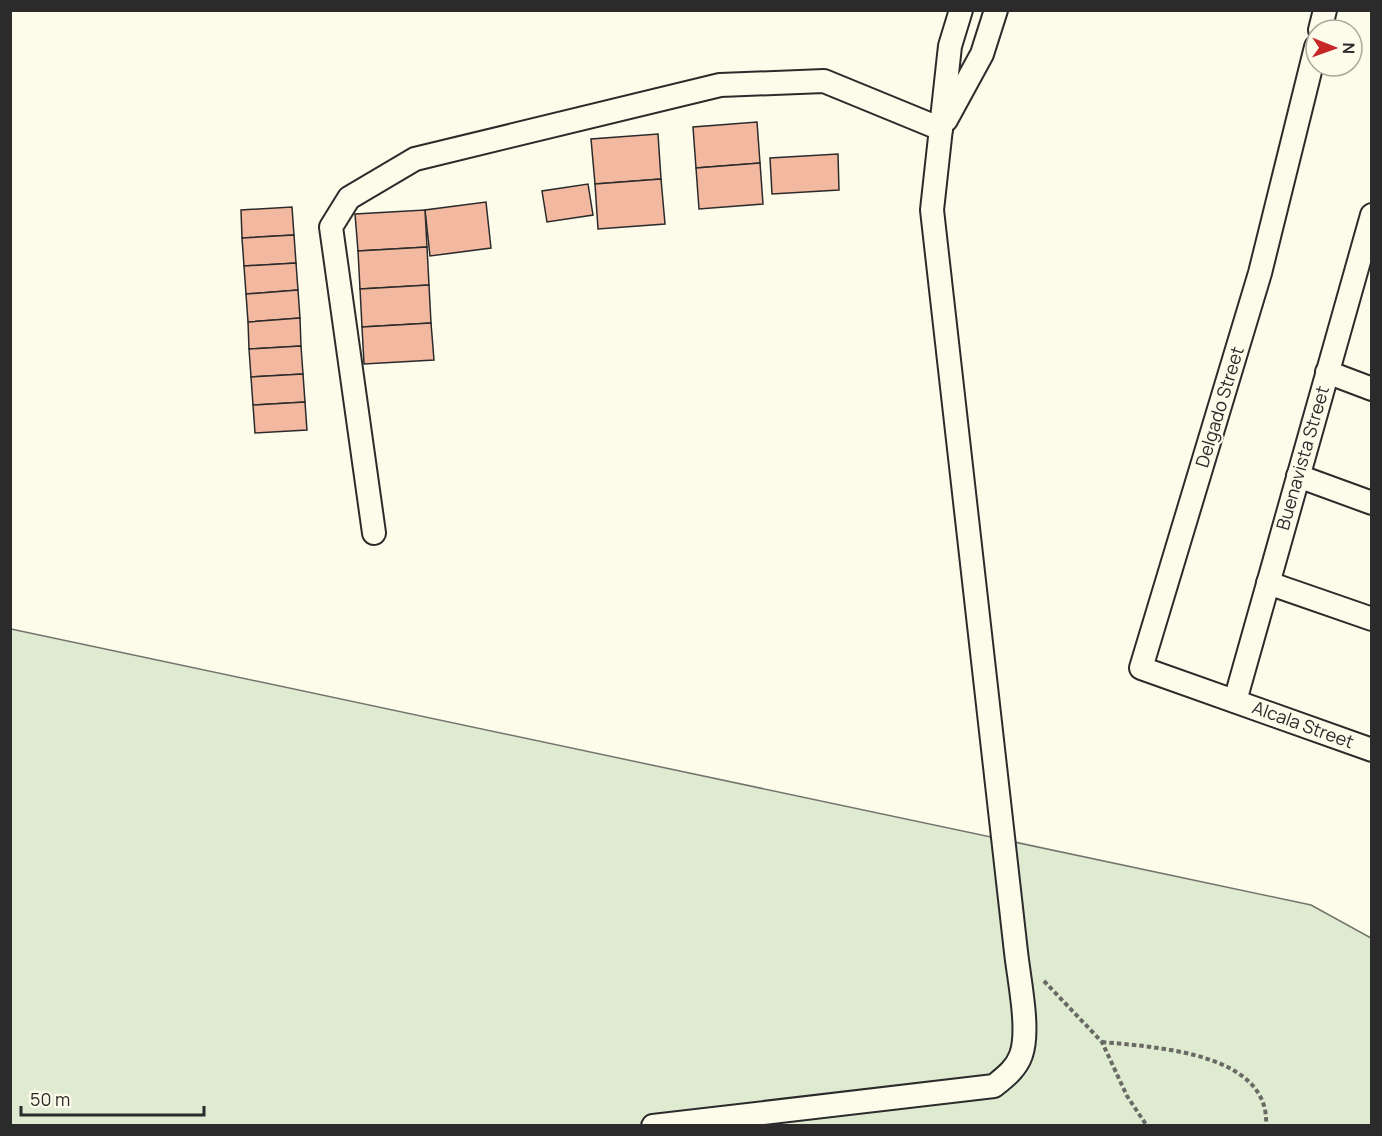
<svg xmlns="http://www.w3.org/2000/svg" width="1382" height="1136" font-family="Manrope,sans-serif">
<style>
.green{fill:#deebd1;stroke:#74746e;stroke-width:1.5}
.building{fill:#f2b8a0;stroke:#2b2b2b;stroke-width:1.5}
.lines{fill:none;stroke-linecap:round;stroke-linejoin:round}
.minor-casing{stroke:#2b2b2b;stroke-width:26}
.path{stroke:#6a6964;stroke-width:4;stroke-dasharray:4.5 3;stroke-linecap:butt}
.minor{stroke:#fdfbea;stroke-width:22}
.labels{text-anchor:middle;stroke-width:4.5;stroke-linejoin:round;paint-order:stroke}
.street-label{font-size:18px;fill:#2b2b2b;stroke:#fdfbea}
</style>
<rect width="100%" height="100%" fill="#fdfbea"/>
<path class="green" d="M11 629 1311 905 1371 938V1125L11 1126Z"/>
<g class="building">
<path d="M757 122 760 163 696 168 693 127Z"/>
<path d="M658 134 661 179 595 184 591 139Z"/>
<path d="M838 154 839 190 772 194 770 158Z"/>
<path d="M760 163 763 204 699 209 696 168Z"/>
<path d="M661 179 665 224 598 229 595 184Z"/>
<path d="M588 184 593 215 547 222 542 191Z"/>
<path d="M486 202 491 248 430 256 425 210Z"/>
<path d="M292 207 294 235 242 238 241 210Z"/>
<path d="M425 210 427 247 358 251 355 214Z"/>
<path d="M294 235 296 263 244 266 242 238Z"/>
<path d="M427 247 429 285 360 289 358 251Z"/>
<path d="M296 263 298 290 246 294 244 266Z"/>
<path d="M429 285 431 323 362 327 360 289Z"/>
<path d="M298 290 300 318 248 322 246 294Z"/>
<path d="M300 318 301 346 249 349 248 322Z"/>
<path d="M431 323 434 360 364 364 362 327Z"/>
<path d="M301 346 303 374 251 377 249 349Z"/>
<path d="M303 374 305 402 253 405 251 377Z"/>
<path d="M305 402 307 430 255 433 253 405Z"/>
</g>
<g class="lines">
<g class="minor-casing">
<g id="minor">
<path d="M1320 30 1325 10"/>
<path d="M1316 47 1260 273 1141 668 1372 750"/>
<path d="M946 120 982 54 996 10"/>
<path d="M1327 372 1372 389"/>
<path d="M1298 476 1372 503"/>
<path d="M374 533 331 227 349 198 415 159 720 85 824 81 941 129"/>
<path d="M1268 583 1372 619"/>
<path d="M1235 701 1372 215"/>
<path d="M653 1126 994 1086C1005 1077 1016 1069 1021 1055 1030 1030 1019 980 1016 952L932 210 950 46 961 10"/>
</g>
</g>
<g class="path">
<path d="M1044 981 1102 1042 1127 1096 1147 1126"/>
<path d="M1102 1042C1153 1047 1271 1052 1266 1126"/>
</g>
<use href="#minor" class="minor"/>
</g>
<g class="labels">
<g class="street-label">
<text transform="translate(1220 407) rotate(-73)" y="6">Delgado Street</text>
<text transform="translate(1303 458) rotate(-74)" y="6">Buenavista Street</text>
<text transform="translate(1303 725) rotate(20)" y="6">Alcala Street</text>
</g>
</g>
<rect width="1382" height="1136" fill="none" stroke="#2b2b2b" stroke-width="24"/>
<g transform="translate(1334 48) rotate(91)"><circle r="28" fill="#fdfbea" stroke="#a9a89e" stroke-width="1.5"/>
<path d="M0-4.5L10 22L0 15L-10 22Z" fill="#c62828"/>
<text y="-9" font-size="16" font-weight="bold" text-anchor="middle" fill="#2b2b2b">N</text>
</g>
<path d="M21 1106v9h183v-9" fill="none" stroke="#2b2b2b" stroke-width="3"/>
<text x="30" y="1106" font-size="18" fill="#2b2b2b" stroke="#fdfbea" stroke-width="4.5" paint-order="stroke">50 m</text>
</svg>
